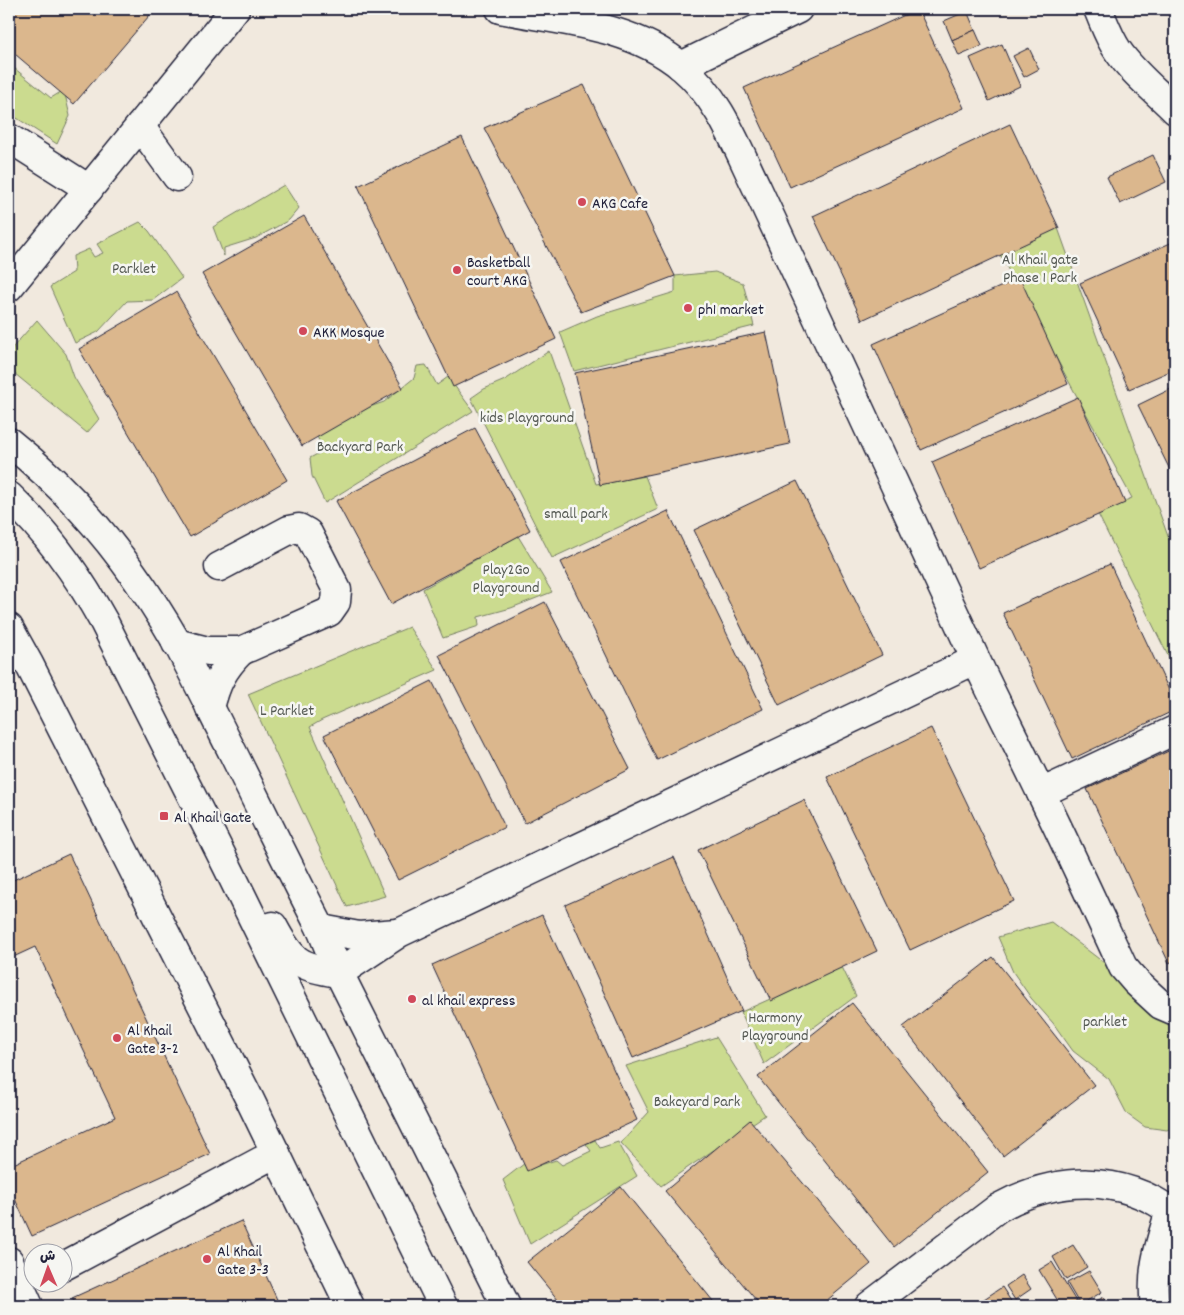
<svg xmlns="http://www.w3.org/2000/svg" width="1184" height="1315" font-family="Dekko,'Playpen Sans Arabic',sans-serif">
<style>
.green{fill:#cbdb8f;stroke:#767e65}
.building{fill:#dbb78d;stroke:#22223b}
.lines{fill:none;stroke-linecap:round;stroke-linejoin:round}
.minor-casing{stroke:#22223b;stroke-width:31}
.minor{stroke:#f6f6f2;stroke-width:28}
.poi-dot{fill:#d1495b;stroke:#f6f6f2;stroke-width:2}
.labels{text-anchor:middle;stroke-width:5;stroke-linejoin:round;paint-order:stroke}
.poi-label{font-size:16px;fill:#22223b;stroke:#f6f6f2;text-anchor:start}
.park-label{font-size:16px;fill:#555a54;stroke:#f6f6f2}
</style>
<rect width="100%" height="100%" fill="#f1e9de"/>
<filter id="ink" filterUnits="userSpaceOnUse"><feTurbulence type="fractalNoise" baseFrequency=".02" numOctaves="2"/><feDisplacementMap in="SourceGraphic" scale="10" xChannelSelector="R" yChannelSelector="G"/><feConvolveMatrix kernelMatrix="1 2 1 2 8 2 1 2 1" color-interpolation-filters="sRGB"/></filter>
<g filter="url(#ink)">
<g class="green">
<path d="M9 64 51 98 64 90 70 116 57 144 9 113Z"/>
<path d="M284 185 299 208 289 220 256 238 224 248V256L213 227Z"/>
<path d="M140 222 149 231 182 278 153 300 127 301 98 332 75 343 50 287 74 272 73 256 89 249 94 257 103 253 97 244Z"/>
<path d="M1058 228 1175 556V670L1097 512 1132 498 997 249Z"/>
<path d="M715 272 743 283 754 326 574 371 560 332 597 316 675 292V276Z"/>
<path d="M37 320 66 354 74 377 99 419 87 433 9 369 13 347Z"/>
<path d="M549 351 596 484 645 476 658 509 552 558 471 398 484 389 505 380Z"/>
<path d="M426 365 437 385 448 377 473 411 325 503 312 476 310 458 323 451 317 436 358 411 384 402 414 378 417 366Z"/>
<path d="M518 536 552 592 511 608 478 617 479 626 443 638 423 589Z"/>
<path d="M409 627 437 670 322 720 310 727 385 896 347 907 248 694Z"/>
<path d="M1051 922 1156 1003 1175 1012V1126L1167 1130 1145 1127 1127 1114 1109 1079 1073 1051 1053 1023 1031 998 1013 972 998 937Z"/>
<path d="M842 967 856 996 764 1064 741 1012Z"/>
<path d="M716 1037 765 1115 661 1186 621 1143 649 1112 626 1066Z"/>
<path d="M595 1140 600 1148 618 1142 637 1176 530 1244 503 1180 529 1160 534 1167 556 1160 562 1165 591 1151 586 1144Z"/>
</g>
<g class="building">
<path d="M9 9H155L74 104 9 49Z"/>
<path d="M918 9 964 108 790 187 744 88Z"/>
<path d="M967 11 975 30 952 40 944 21Z"/>
<path d="M975 30 982 46 959 56 952 40Z"/>
<path d="M1002 44 1020 86 989 101 970 58Z"/>
<path d="M1029 48 1039 69 1024 77 1013 56Z"/>
<path d="M584 85 675 276 581 312 484 128Z"/>
<path d="M1010 124 1059 228 862 320 813 216Z"/>
<path d="M462 137 556 339 453 387 358 186Z"/>
<path d="M1153 155 1166 182 1120 204 1107 177Z"/>
<path d="M304 216 403 388 302 446 202 274Z"/>
<path d="M1175 241V369L1129 389 1080 283Z"/>
<path d="M1020 278 1068 384 921 450 873 344Z"/>
<path d="M176 292 287 480 190 537 79 349Z"/>
<path d="M766 332 790 444 600 485 575 373Z"/>
<path d="M1175 387V480L1138 405Z"/>
<path d="M1078 397 1125 503 979 568 932 462Z"/>
<path d="M475 428 530 530 391 604 336 501Z"/>
<path d="M797 481 882 655 779 705 694 530Z"/>
<path d="M668 511 763 709 657 760 561 562Z"/>
<path d="M1110 564 1175 703V710L1072 759 1003 613Z"/>
<path d="M545 602 630 769 525 823 439 655Z"/>
<path d="M432 681 505 827 398 880 324 735Z"/>
<path d="M931 728 1014 901 910 950 827 777Z"/>
<path d="M1175 748V960L1169 963 1087 789Z"/>
<path d="M804 800 877 951 771 1001 698 850Z"/>
<path d="M69 854 210 1154 32 1236 9 1186V1166L115 1117 35 947 9 959V882Z"/>
<path d="M674 857 742 1011 633 1058 565 905Z"/>
<path d="M542 915 637 1120 527 1171 432 965Z"/>
<path d="M993 957 1094 1085 1003 1156 903 1027Z"/>
<path d="M852 1003 988 1172 894 1247 758 1077Z"/>
<path d="M750 1120 871 1264 820 1306H761L665 1191Z"/>
<path d="M621 1187 717 1306H563L527 1262Z"/>
<path d="M241 1221 280 1306H76L72 1298Z"/>
<path d="M1073 1245 1087 1267 1066 1280 1053 1257Z"/>
<path d="M1052 1262 1077 1303 1071 1306H1061L1039 1270Z"/>
<path d="M1089 1271 1102 1292 1080 1305 1067 1283Z"/>
<path d="M1022 1275 1031 1289 1015 1300 1006 1286Z"/>
<path d="M1002 1287 1014 1306H984L981 1301Z"/>
<path d="M1104 1297 1110 1306H1087Z"/>
</g>
<g class="lines">
<g class="minor-casing">
<g id="minor">
<path d="M500 9C562 21 632 25 682 67 719 98 736 145 757 188 779 235 801 283 823 330 874 439 924 549 975 658 996 703 1019 747 1041 793 1069 850 1096 909 1123 967L1136 982 1161 1005 1175 1011"/>
<path d="M1098 9C1104 23 1109 38 1118 51 1133 73 1156 91 1175 110"/>
<path d="M681 66 798 9"/>
<path d="M140 126 177 177"/>
<path d="M9 138 89 189"/>
<path d="M9 287 235 9"/>
<path d="M9 442C77 496 133 566 176 641 196 678 214 716 233 753 262 812 291 871 321 929L339 973 506 1306"/>
<path d="M9 496C48 533 78 575 104 622L227 866 443 1306"/>
<path d="M9 628 29 664 248 1096 350 1306"/>
<path d="M176 643 208 651H241L329 612 336 602 337 590 308 533 299 528 289 530 219 567"/>
<path d="M210 708C216 683 223 669 241 651"/>
<path d="M1041 793 1175 730"/>
<path d="M273 926C292 962 299 967 339 973L399 933 975 660"/>
<path d="M321 929 359 936 397 933"/>
<path d="M9 1261 29 1306"/>
<path d="M62 1267 276 1153"/>
<path d="M869 1306 998 1208C1056 1176 1120 1173 1175 1214"/>
<path d="M1155 1306C1150 1269 1160 1245 1170 1210"/>
</g>
</g>
<use href="#minor" class="minor"/>
</g>
</g>
<g class="poi-dot">
<circle cx="582" cy="202" r="5"/>
<circle cx="457" cy="270" r="5"/>
<circle cx="688" cy="308" r="5"/>
<circle cx="303" cy="331" r="5"/>
<rect x="159" y="811" width="10" height="10" rx="2.5"/>
<circle cx="412" cy="999" r="5"/>
<circle cx="117" cy="1038" r="5"/>
<circle cx="207" cy="1259" r="5"/>
</g>
<g class="labels">
<g class="poi-label">
<text x="592" y="208">AKG Cafe</text>
<text x="467" y="267">Basketball<tspan x="467" dy="18">court AKG</tspan></text>
<text x="698" y="314">ph1 market</text>
<text x="313" y="337">AKK Mosque</text>
<text x="174" y="822">Al Khail Gate</text>
<text x="422" y="1005">al khail express</text>
<text x="127" y="1035">Al Khail<tspan x="127" dy="18">Gate 3-2</tspan></text>
<text x="217" y="1256">Al Khail<tspan x="217" dy="18">Gate 3-3</tspan></text>
</g>
<g class="park-label">
<text x="1040" y="264">Al Khail gate<tspan x="1040" dy="18">Phase 1 Park</tspan></text>
<text x="134" y="273">Parklet</text>
<text x="527" y="422">kids Playground</text>
<text x="360" y="451">Backyard Park</text>
<text x="576" y="518">small park</text>
<text x="506" y="574">Play2Go<tspan x="506" dy="18">Playground</tspan></text>
<text x="287" y="715">L Parklet</text>
<text x="775" y="1022">Harmony<tspan x="775" dy="18">Playground</tspan></text>
<text x="1105" y="1026">parklet</text>
<text x="697" y="1106">Bakcyard Park</text>
</g>
</g>
<rect width="1184" height="1315" fill="none" stroke="#f6f6f2" stroke-width="30"/>
<rect x="15" y="15" width="1154" height="1285" fill="none" stroke="#22223b" stroke-width="2" filter="url(#ink)"/>
<g transform="translate(48 1268) rotate(358)"><circle r="24" fill="#f6f6f2" stroke="#a1a1a9"/>
<path d="M0-4L9 19L0 12L-9 19Z" fill="#d1495b"/>
<text y="-8" font-size="14" font-weight="bold" text-anchor="middle" fill="#22223b">ش</text>
</g>
</svg>
